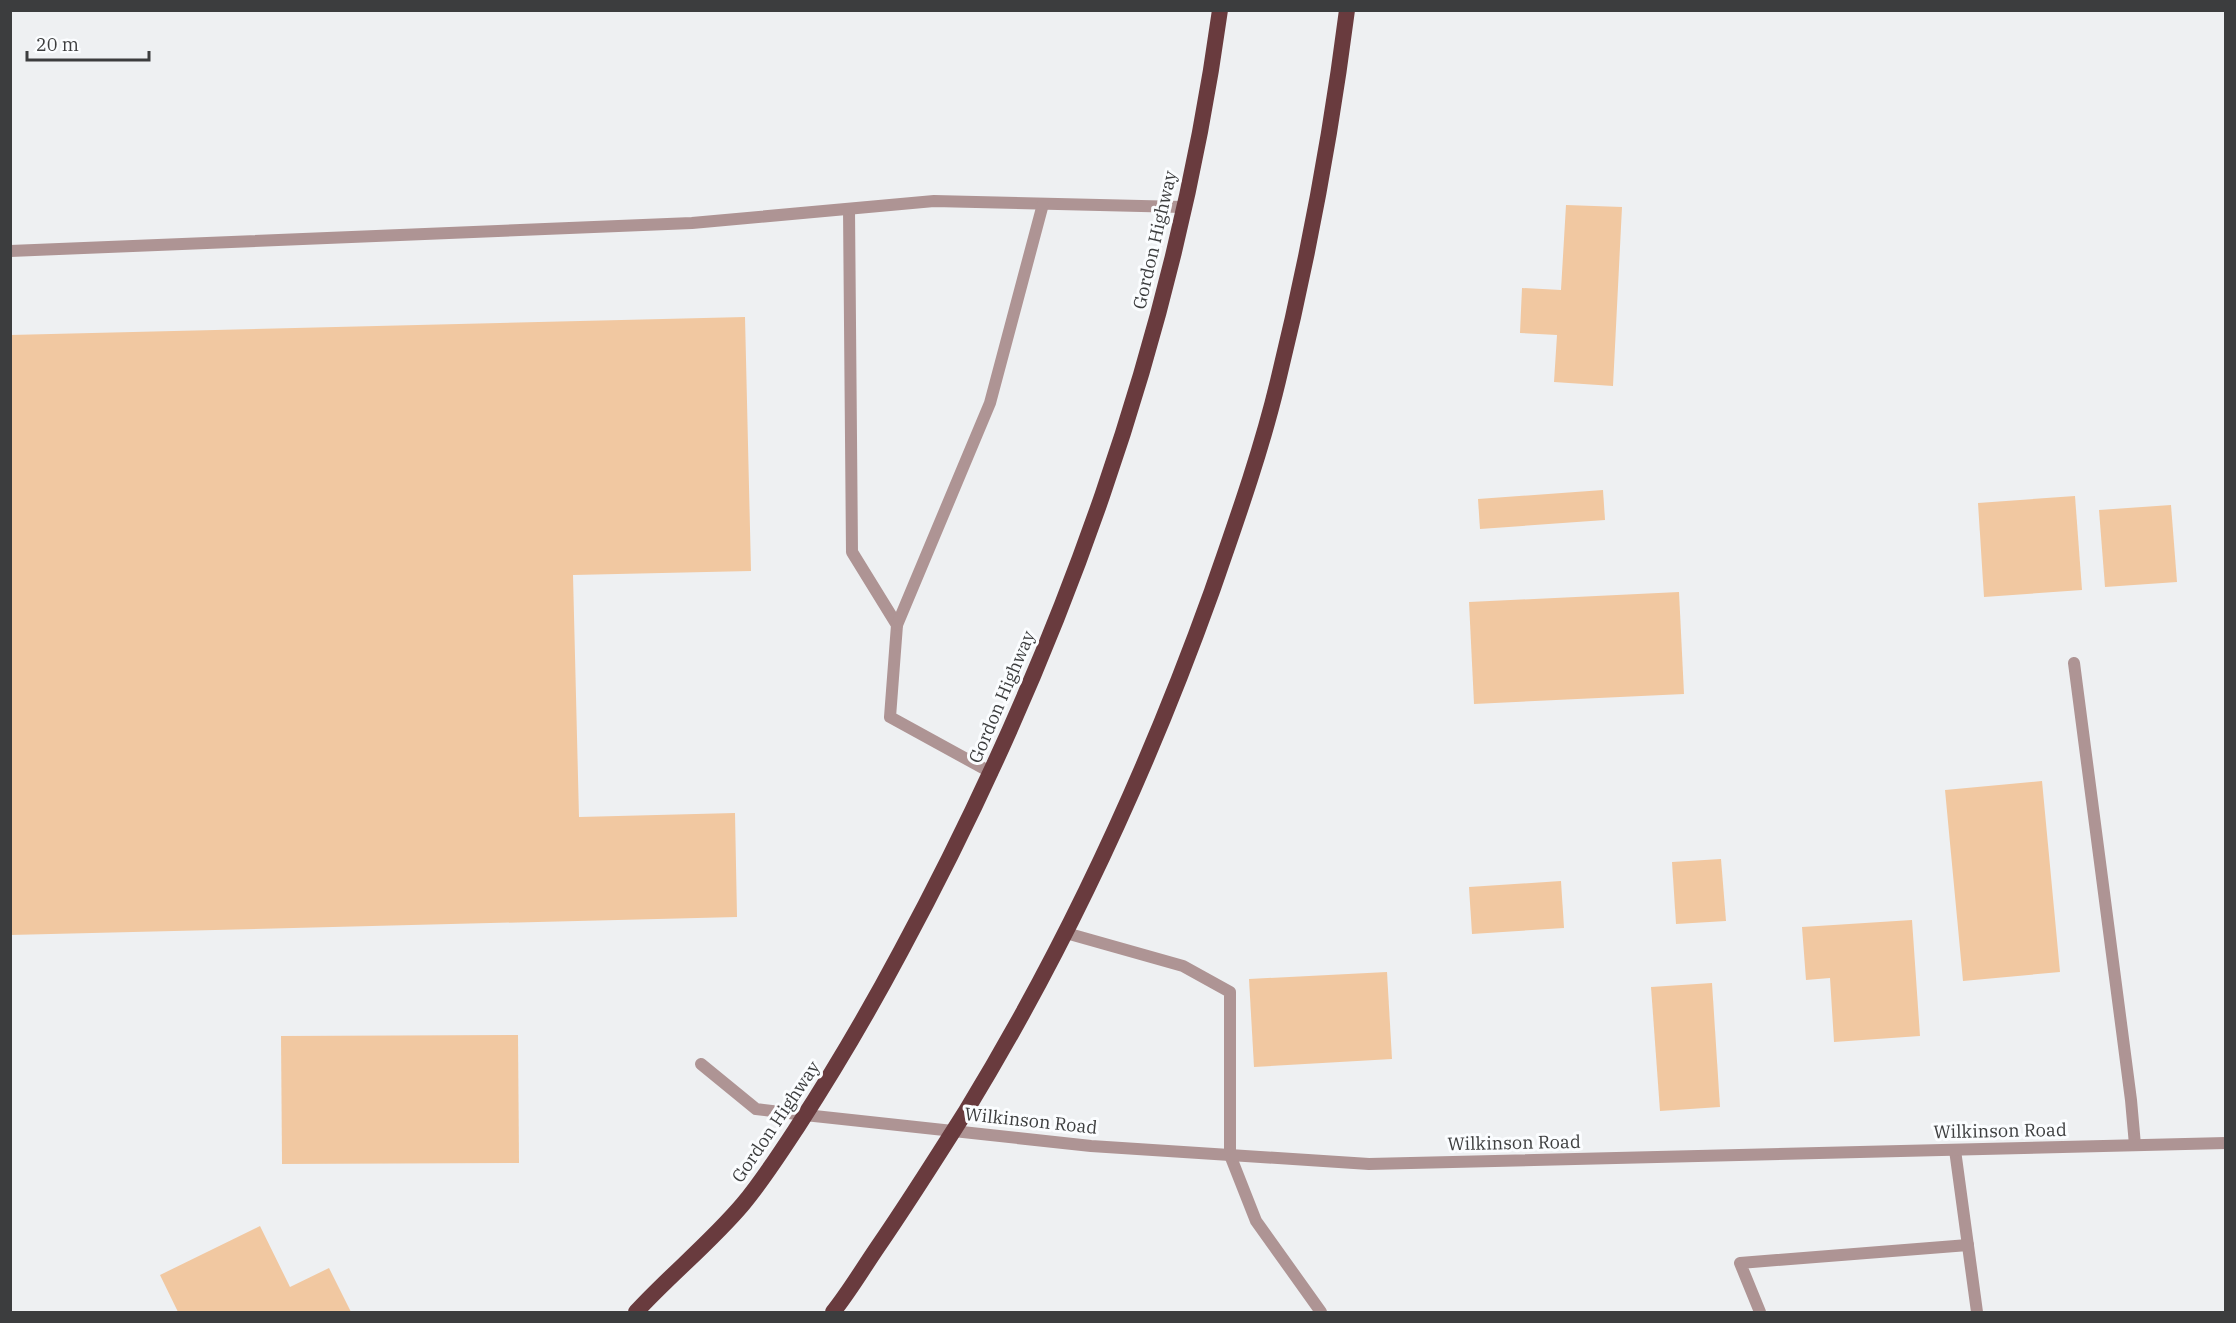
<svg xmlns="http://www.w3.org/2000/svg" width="2236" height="1323" font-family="'IBM Plex Serif',serif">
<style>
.building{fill:#f1c8a1}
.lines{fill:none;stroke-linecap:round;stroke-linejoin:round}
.service{stroke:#ae9494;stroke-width:12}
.minor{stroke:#ae9494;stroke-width:12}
.trunk{stroke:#693b3e;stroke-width:16}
.labels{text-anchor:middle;stroke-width:6;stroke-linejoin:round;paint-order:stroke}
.street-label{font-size:18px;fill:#3c3d3e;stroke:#fbfdff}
</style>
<rect width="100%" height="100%" fill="#eef0f2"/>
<g class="building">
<path d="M1566 205 1622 207 1613 386 1554 382 1557 335 1520 333 1522 288 1561 290Z"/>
<path d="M745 317 751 571 573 575 579 817 735 813 737 917 10 935V335Z"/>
<path d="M1603 490 1605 520 1480 529 1478 499Z"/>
<path d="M2075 496 2082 590 1984 597 1978 503Z"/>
<path d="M2171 505 2177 582 2105 587 2099 510Z"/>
<path d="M1679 592 1684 694 1474 704 1469 602Z"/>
<path d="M2042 781 2060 972 1963 981 1945 790Z"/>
<path d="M1721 859 1726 921 1676 924 1672 862Z"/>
<path d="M1561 881 1564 928 1472 934 1469 887Z"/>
<path d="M1912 920 1920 1036 1834 1042 1830 978 1806 980 1802 927Z"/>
<path d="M1387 972 1392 1059 1254 1067 1249 979Z"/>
<path d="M1712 983 1720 1107 1660 1111 1651 987Z"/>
<path d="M518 1035 519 1163 282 1164 281 1036Z"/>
<path d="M260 1226 290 1287 329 1268 351 1312H178L160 1275Z"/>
</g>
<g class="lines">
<g class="service">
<path d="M849 209 852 552 897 625 890 717 992 773"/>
<path d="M10 251 692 223 934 201 1183 207"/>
<path d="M897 625 990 403 1043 204"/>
<path d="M2074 663 2131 1100 2135 1145"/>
<path d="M1066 933 1183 966 1230 992V1155L1256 1221 1321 1312"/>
<path d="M701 1064 756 1109 805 1115"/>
<path d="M1955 1150 1977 1312"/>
<path d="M1760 1312 1740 1263 1968 1245"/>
</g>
<path class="minor" d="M805 1115 1091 1146 1369 1164 2226 1143"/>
<g class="trunk">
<path d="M636 1312C670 1275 711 1242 743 1204 763 1180 781 1152 798 1126 835 1069 869 1011 901 951 1058 660 1175 339 1220 10"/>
<path d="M833 1312C849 1292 862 1270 877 1248 908 1203 937 1157 966 1111 1066 947 1147 772 1212 591 1236 522 1261 452 1278 381 1308 259 1331 135 1347 10"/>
</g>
</g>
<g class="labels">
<g class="street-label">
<text transform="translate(1155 240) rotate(-77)" y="6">Gordon Highway</text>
<text transform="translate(1002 697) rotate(-67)" y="6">Gordon Highway</text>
<text transform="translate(1031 1121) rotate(6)" y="6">Wilkinson Road</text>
<text transform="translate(776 1122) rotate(-56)" y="6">Gordon Highway</text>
<text transform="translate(2000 1131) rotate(-1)" y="6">Wilkinson Road</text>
<text transform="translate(1514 1143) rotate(-1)" y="6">Wilkinson Road</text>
</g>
</g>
<rect width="2236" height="1323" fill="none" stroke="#3c3d3e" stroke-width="24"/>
<path d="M27 51v9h122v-9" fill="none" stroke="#3c3d3e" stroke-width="3"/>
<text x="36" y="51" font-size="18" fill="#3c3d3e" stroke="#fbfdff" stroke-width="4.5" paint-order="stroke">20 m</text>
</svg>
